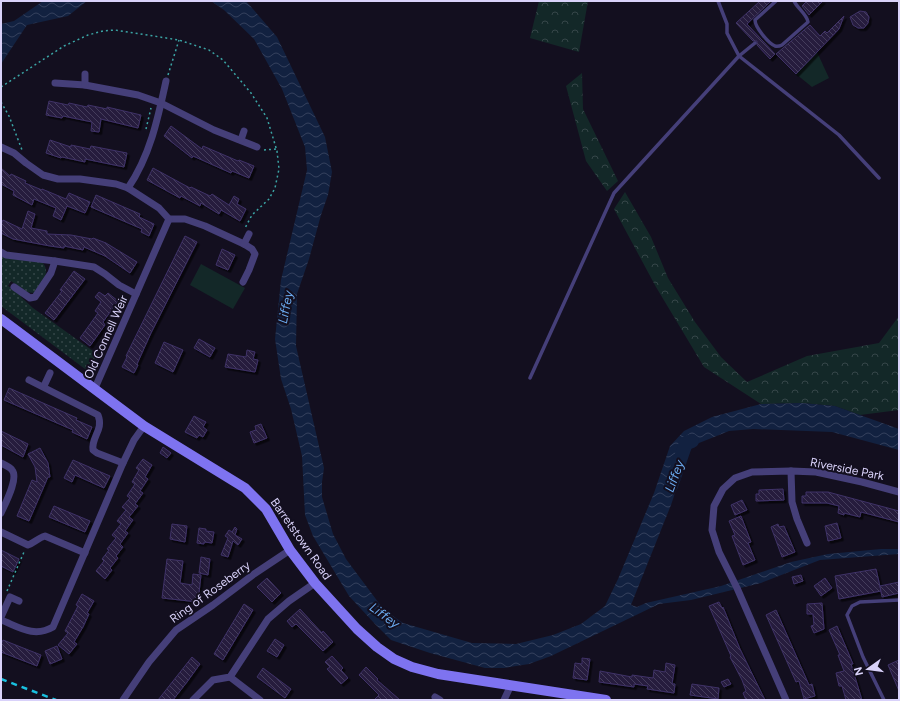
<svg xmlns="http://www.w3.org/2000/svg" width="900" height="701" font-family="Figtree,sans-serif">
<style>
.grass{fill:url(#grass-dots)}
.forest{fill:url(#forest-crowns)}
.pitch{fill:#132828}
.water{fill:url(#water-waves)}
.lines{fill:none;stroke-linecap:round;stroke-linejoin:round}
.river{stroke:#122140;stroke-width:14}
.building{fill:url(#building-back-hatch);stroke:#3f3267;filter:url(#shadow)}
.path{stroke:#3ba5a5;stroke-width:1.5;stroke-dasharray:2 3;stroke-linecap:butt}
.lane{stroke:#453f79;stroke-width:3.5}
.street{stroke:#453f79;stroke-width:7}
.secondary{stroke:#7e73f0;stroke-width:10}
.rail{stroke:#19c0df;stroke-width:2.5;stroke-dasharray:6 5;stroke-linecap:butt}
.labels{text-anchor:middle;stroke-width:4;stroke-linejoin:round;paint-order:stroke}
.street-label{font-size:12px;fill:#d9d2fa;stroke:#130f1f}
.water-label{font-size:13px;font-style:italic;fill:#6baaef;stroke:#130f1f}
</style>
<defs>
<pattern id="grass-dots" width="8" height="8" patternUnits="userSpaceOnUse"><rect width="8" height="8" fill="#132828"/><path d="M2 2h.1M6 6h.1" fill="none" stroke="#354648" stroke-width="1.8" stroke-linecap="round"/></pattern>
<pattern id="forest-crowns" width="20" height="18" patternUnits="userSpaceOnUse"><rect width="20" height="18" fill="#132828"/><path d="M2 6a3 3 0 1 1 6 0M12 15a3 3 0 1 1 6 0" fill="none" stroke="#354648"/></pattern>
<pattern id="water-waves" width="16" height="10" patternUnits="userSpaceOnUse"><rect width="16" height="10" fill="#122140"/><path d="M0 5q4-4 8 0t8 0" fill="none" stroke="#34405c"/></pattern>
<pattern id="building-back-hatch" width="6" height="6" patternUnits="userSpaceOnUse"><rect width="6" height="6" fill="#261d3e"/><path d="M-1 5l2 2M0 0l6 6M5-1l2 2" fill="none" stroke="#453d5b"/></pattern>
<filter id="shadow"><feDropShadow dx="2.5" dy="2.5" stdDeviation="0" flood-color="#0009"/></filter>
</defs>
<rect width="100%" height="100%" fill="#130f1f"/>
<path class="grass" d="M1 256 42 262C52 273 41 283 34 293L27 292 11 281 8 286 22 295 21 297 33 308 100 356C96 363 94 369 85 369L1 306Z"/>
<g class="forest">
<path d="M539 1H588L579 52 530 38Z"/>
<path d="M582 73 583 109 618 181 607 191 586 161 566 86Z"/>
<path d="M625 192 651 237 668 278 695 322 721 357 747 382 807 356 879 343 899 316V410L860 415 835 406 802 403 761 404 704 367 656 287 614 209Z"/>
</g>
<g class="pitch">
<path d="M817 52 829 78 812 87 796 74Z"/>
<path d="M201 264 245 288 233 309 190 285Z"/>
</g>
<g class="water">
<path d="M43 1H87L68 16 27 25 1 64V24L14 21Z"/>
<path d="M211 1H246L277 37 325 137 332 172 328 195 321 215 309 259 297 294 296 346 324 468 322 482V497L333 534 346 559 384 610 403 623 472 643 516 644 553 635 581 624 605 606 618 579 654 493 670 446 684 431 712 417 761 404 802 403 835 406 899 429V450L832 432 753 429 729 431 699 443 678 458 676 465 679 481 671 505 631 605 637 607 646 603 721 586 791 562 828 554 881 549H899V554L820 560 761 583 691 600 659 604 551 656 529 664 504 668H485L430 653 391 640 375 624 349 596 313 536 305 515 302 456 291 409 281 379 275 339 281 280 307 170 305 147 282 89 254 39 224 10Z"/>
</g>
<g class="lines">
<path class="river" d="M671 486 686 443 692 441"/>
</g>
<g class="building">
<path d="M760 1H771L747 24 775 54 770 59 757 45V41H753L736 23Z"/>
<path d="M807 1H823L809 15 802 6Z"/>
<path d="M860 11 866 12 869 17 868 23 864 28H858L853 25 850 17Z"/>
<path d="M844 16 839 29 796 74 776 54 810 25 820 36 825 31 827 33Z"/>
<path d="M49 101 68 105 69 103 87 107 88 105 107 109V107L141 115 138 128 101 119 99 132 91 131 92 122 63 116 62 118 46 115Z"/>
<path d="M171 126 202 149 203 146 238 161 239 160 254 166 249 178 232 171 231 173 193 156 192 158 164 136Z"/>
<path d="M50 140 71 147V145L90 149 91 146 127 153 124 167 85 159V162L62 157 61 158 46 153Z"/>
<path d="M1 168 10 176 11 174 26 181 25 183 42 190V189L66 199 69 193 90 202 85 213 67 206 61 220 53 216 56 208 34 199 32 205 13 195 14 191 1 184Z"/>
<path d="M153 168 190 188 191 187 210 196 212 194 229 205 234 196 239 199 237 204 246 209 240 221 221 210 219 214 201 203 200 206 181 196 180 198 147 180Z"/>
<path d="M96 195 140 214 139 217 154 224 149 236 141 232 142 229 91 207Z"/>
<path d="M28 211 35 214 31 228 47 231V234L71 235 92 239 93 238 106 243 137 262 130 273 105 256 84 247 83 250 64 246V248L50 246 13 239 1 233V224L3 220 22 229Z"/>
<path d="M185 236 197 242 151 333 137 364 138 365 134 373 122 367 127 357 126 356Z"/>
<path d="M222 249 235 255 228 270 216 265Z"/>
<path d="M74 271 85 279 54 320 45 313 62 291 60 290Z"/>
<path d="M99 292 105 296 108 293 118 301 103 322 105 325 90 346 80 338 98 313 95 311 101 302 95 297Z"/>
<path d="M199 339 215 348 210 357 194 348Z"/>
<path d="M164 342 183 350 173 372 155 363Z"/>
<path d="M247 350 255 352 253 359 258 360 255 372 225 367 228 354 246 357Z"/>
<path d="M9 388 77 418 76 420 92 427 87 439 72 432 73 430 4 400Z"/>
<path d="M194 416 206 422 203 427 207 430 203 437 199 435 197 438 185 432Z"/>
<path d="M261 424 267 438 254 443 250 432 256 430 255 426Z"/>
<path d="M1 431 28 444 23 457 1 445Z"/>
<path d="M163 447 171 453 167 458 160 453Z"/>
<path d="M40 448 48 463 50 477H48L29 521 17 516 32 480 37 482 35 467 28 454Z"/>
<path d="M143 459 152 465 145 477 148 479 140 491 143 493 135 504 138 506 129 517 133 520 125 531 128 533 120 544 123 547 116 556 118 558 110 568 112 570 105 579 96 571 104 561 102 559 109 550 107 549 116 538 112 535 121 524 117 521 126 510 122 507 130 498 127 496 135 484 132 482 139 470 136 468Z"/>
<path d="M73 460 110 476 104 488 75 475 72 482 64 478Z"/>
<path d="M783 489 784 500 756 501V494H759V490Z"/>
<path d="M806 492H828L899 511V522L861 512 860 517 844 513V515L838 513 839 506 827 503H802V496H806Z"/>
<path d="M742 500 747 510 735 515 731 505Z"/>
<path d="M54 506 90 521 85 532 49 517Z"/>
<path d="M741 516 751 542 748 543 755 560 743 565 732 536 735 535 729 521Z"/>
<path d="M837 523 841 538 828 541 825 526Z"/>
<path d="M172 524 187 526 185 542 170 539Z"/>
<path d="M778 524 779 527 784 526 795 552 782 557 771 527Z"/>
<path d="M235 527 237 529 235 535 242 539 238 545 233 541 228 557 221 555 228 538 225 536 229 530 232 532Z"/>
<path d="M199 528 206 529V531L214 532 212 543 204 542V544L197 543Z"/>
<path d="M1 550 19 559 13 572 1 566Z"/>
<path d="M201 557 210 559 208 575 199 573Z"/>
<path d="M167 559 183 561 180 583 192 585 193 574 201 575 198 602 162 598Z"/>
<path d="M876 569 881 591 839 599 835 576Z"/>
<path d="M801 575 803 581 794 584 792 577Z"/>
<path d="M267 578 281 593 272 602 257 587Z"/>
<path d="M825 578 832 588 821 596 814 586Z"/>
<path d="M899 582V593L882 597 880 586Z"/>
<path d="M82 594 94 601 87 613 89 614 83 627 74 642 77 644 69 654 58 645 68 633 65 631 78 606 76 605Z"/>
<path d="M719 602 722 608 723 607 740 649 765 700H746L743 693 746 691 742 680 730 657 731 656 709 606Z"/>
<path d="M822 603 824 629 814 633 811 626 814 625 813 614H807V604Z"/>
<path d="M244 604 253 610 223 660 214 654Z"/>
<path d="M300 609 322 633 323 631 333 642 323 651 296 624 292 627 287 621Z"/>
<path d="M776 610 809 685 812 684 815 696 804 699 799 681 796 682 766 615Z"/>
<path d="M837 626 853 664H851L862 700H846L842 686H839L836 673 844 671 838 655H840L829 630Z"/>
<path d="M275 639 284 645 277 657 267 651Z"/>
<path d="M3 640 41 655 37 666 1 652V644Z"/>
<path d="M57 646 62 659 50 664 45 651Z"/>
<path d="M332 656 343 668 341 670 348 678 341 684 327 669 330 667 325 662Z"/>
<path d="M192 657 200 664 187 682 173 700H158Z"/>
<path d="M582 658 590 659 587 680 573 678 575 663 582 664Z"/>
<path d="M899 660V691L888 665Z"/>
<path d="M666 663 675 665 672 684H675L674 693 647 689 648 686 634 684V687L599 682 600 671 632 677V675L653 678 654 670 665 672Z"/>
<path d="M366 667 378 679 377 680 400 700H374L379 695 359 675Z"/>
<path d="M263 668 291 689 285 698 257 677Z"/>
<path d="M728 679 731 684 724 687 721 682Z"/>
<path d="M692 684 719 688 718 699 690 695Z"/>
</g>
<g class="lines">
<g class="path">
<path d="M168 75 179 40"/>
<path d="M1 87 64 46 88 35 103 31 115 30 179 40 209 50 223 60 251 93 267 118 277 151 279 169 275 188 269 199 252 215 245 228"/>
<path d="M1 102 9 116 22 150"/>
<path d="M146 129 151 108"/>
<path d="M264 150 276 149"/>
<path d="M7 591 24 552"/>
</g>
<g class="lane">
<path d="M718 1 727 24V33L739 56 839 135 879 178"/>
<path d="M776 1 755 20C755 27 768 43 775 46 778 47 780 46 782 45L808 22C807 14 797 8 794 1"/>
<path d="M530 378 614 193 739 56 755 43"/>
<path d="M884 700 863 657 847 615 852 606 860 602 899 600"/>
</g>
<g class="street">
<path d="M55 83 85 85 138 95 161 103 214 130 257 147"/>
<path d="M85 85V74"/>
<path d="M241 140 244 131"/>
<path d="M1 147 14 153 26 163 43 175 58 179H80L116 184 128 188 159 208 169 219H185L205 226 244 244 252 249 255 254 249 270 243 282"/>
<path d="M128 188C150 156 158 118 166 81"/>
<path d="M244 244 249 234"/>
<path d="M1 252 6 255 55 261 94 267 105 274 119 285 136 294"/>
<path d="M14 287 30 298 35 297 51 273 55 261"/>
<path d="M29 380 98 415C104 430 91 437 93 450L97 453 123 463"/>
<path d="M44 386 50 373"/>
<path d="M95 388 169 219"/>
<path d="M1 463C5 465 10 467 12 470 19 478 5 504 1 513"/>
<path d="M791 471 792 502 797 519 807 543"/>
<path d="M1 532 28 545C34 543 38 538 45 536L85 553"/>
<path d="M1 617 10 597 19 601"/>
<path d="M1 620C19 627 34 638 53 627L123 463 134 440 144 426"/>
<path d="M230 677 260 700"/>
<path d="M435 697 440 700"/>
<path d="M123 700 149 662 176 630 213 605 254 574 290 550"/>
<path d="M193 700 213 680 230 677 268 619 289 601 315 583"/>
<path d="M504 700 511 685"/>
<path d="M786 700 737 588 719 552 712 530 714 506 723 489 735 478 752 472 791 471 816 472 862 482 899 492"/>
</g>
<path class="secondary" d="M1 319 144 426 245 488 266 509 290 550 315 583 357 629 377 647 394 659 412 667 438 674 606 700"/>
<path class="rail" d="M1 679 56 700"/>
</g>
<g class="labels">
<g class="street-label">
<text transform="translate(106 337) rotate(-66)" y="4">Old Connell Weir</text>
<text transform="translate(847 469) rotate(11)" y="4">Riverside Park</text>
<text transform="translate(301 539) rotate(55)" y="4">Barretstown Road</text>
<text transform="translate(210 592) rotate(-36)" y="4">Ring of Roseberry</text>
</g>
<g class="water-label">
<text transform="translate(285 307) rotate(-79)" y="5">Liffey</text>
<text transform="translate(674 476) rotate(-70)" y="5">Liffey</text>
<text transform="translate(385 615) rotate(36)" y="5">Liffey</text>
</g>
</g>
<rect width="900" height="701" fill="none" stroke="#d9d2fa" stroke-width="4"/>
<g transform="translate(868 669) rotate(256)" stroke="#130f1f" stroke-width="3" paint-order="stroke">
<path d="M0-3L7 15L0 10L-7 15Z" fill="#d9d2fa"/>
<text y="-6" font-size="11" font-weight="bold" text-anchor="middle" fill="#d9d2fa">N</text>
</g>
</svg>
